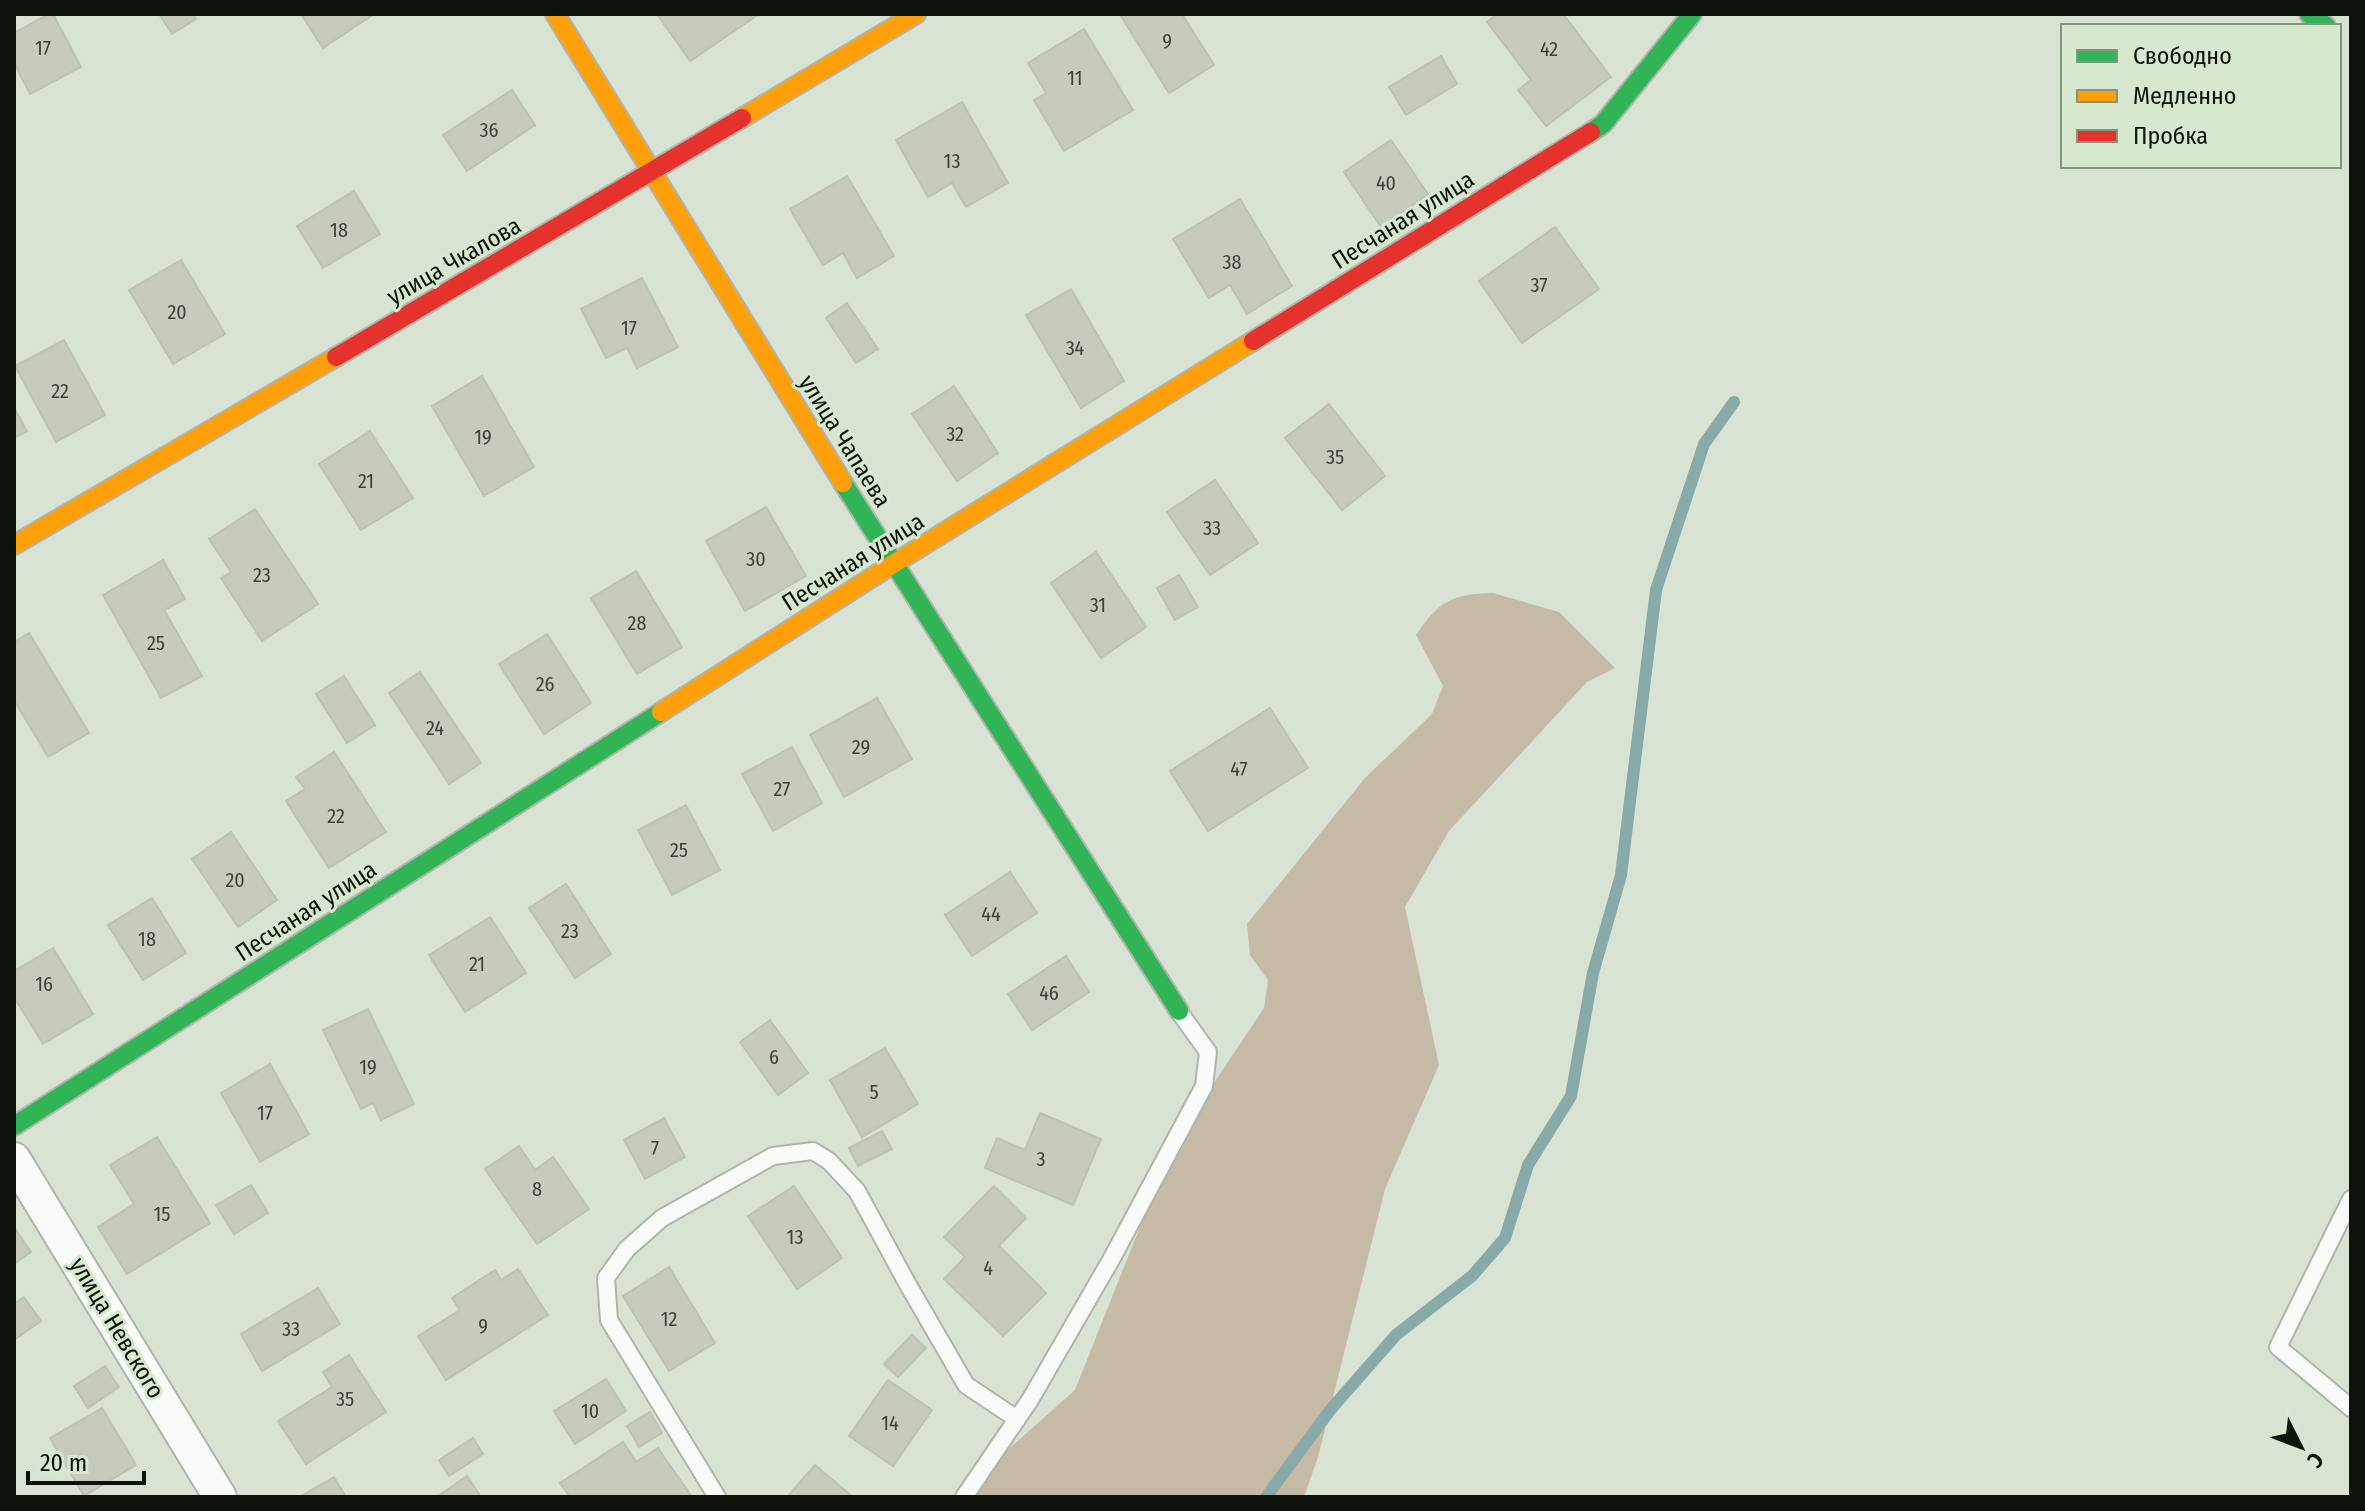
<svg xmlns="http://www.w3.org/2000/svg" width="2365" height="1511" font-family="'Fira Sans Condensed',sans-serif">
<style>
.forest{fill:#c4baa5}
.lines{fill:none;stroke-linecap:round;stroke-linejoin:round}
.stream{stroke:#88aaa9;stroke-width:12}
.building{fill:#c7cbbe;stroke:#bec1b5;stroke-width:2}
.lane-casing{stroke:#aeb5aa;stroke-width:20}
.street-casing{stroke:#aeb5aa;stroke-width:36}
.fast-casing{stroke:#aeb5aa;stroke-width:22}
.slow-casing{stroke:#aeb5aa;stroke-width:22}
.jam-casing{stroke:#aeb5aa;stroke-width:22}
.lane{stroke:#f9fbf9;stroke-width:16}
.street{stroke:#f9fbf9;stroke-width:32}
.fast{stroke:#30b455;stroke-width:18}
.slow{stroke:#ff9f0a;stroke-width:18}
.jam{stroke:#e5322d;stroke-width:18}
.labels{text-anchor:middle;stroke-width:6;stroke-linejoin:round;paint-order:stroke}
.number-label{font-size:20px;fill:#3c4238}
.street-label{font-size:24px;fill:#0d130a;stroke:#d6e9ce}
</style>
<rect width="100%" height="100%" fill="#d9e3d4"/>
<path class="forest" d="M1493 593 1559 612 1615 668 1587 682 1449 831 1405 907 1439 1065 1385 1189 1318 1457 1304 1497H960L977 1477 1075 1390 1173 1144 1264 1008 1268 980 1250 955 1247 924 1365 778 1432 714 1443 686 1416 635C1439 601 1452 594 1493 593Z"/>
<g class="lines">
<path class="stream" d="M1266 1497 1331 1409 1396 1335 1472 1276 1505 1238 1528 1165 1571 1096 1593 973 1621 875 1656 590 1704 444 1734 402"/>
</g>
<g class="building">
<path d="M49 14H53L81 67 30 94 14 63V33Z"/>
<path d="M159 14H192L196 19 172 34Z"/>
<path d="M301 14H374L323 48Z"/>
<path d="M657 14H759L690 61Z"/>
<path d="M1124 14H1182L1214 65 1169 93 1121 16Z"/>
<path d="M1498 14H1563L1611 77 1546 126 1518 90 1531 80 1487 22Z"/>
<path d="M1084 29 1133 110 1064 151 1034 100 1046 93 1028 63Z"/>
<path d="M1441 56 1457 84 1406 115 1389 87Z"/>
<path d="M512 90 535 125 467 171 443 135Z"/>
<path d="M962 102 1008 183 966 207 952 183 928 197 896 140Z"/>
<path d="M1391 140 1428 194 1381 227 1344 172Z"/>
<path d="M847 176 894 256 857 278 843 253 823 265 790 209Z"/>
<path d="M354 191 380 234 323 268 297 226Z"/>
<path d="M1240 199 1292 286 1247 314 1230 285 1209 298 1173 239Z"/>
<path d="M1555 227 1599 289 1522 343 1479 281Z"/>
<path d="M181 260 225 334 173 364 129 290Z"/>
<path d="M642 278 678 347 637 368 627 348 606 358 581 309Z"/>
<path d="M1071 289 1124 381 1081 408 1026 315Z"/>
<path d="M847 303 878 349 856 363 826 318Z"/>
<path d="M64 340 105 415 56 442 15 366Z"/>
<path d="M482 376 534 467 484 496 432 406Z"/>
<path d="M954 386 998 453 957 481 912 414Z"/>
<path d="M1329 404 1385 476 1342 510 1285 438Z"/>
<path d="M14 408 27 431 14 438Z"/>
<path d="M370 431 413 498 361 530 319 464Z"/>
<path d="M1215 480 1258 543 1210 575 1167 512Z"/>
<path d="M766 507 806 576 745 611 706 541Z"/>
<path d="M255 509 318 604 262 641 221 578 231 572 209 539Z"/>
<path d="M1096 552 1146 627 1101 658 1051 583Z"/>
<path d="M163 560 185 599 164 610 202 676 161 698 103 595Z"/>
<path d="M636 571 682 647 637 674 591 598Z"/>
<path d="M1179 575 1198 607 1175 620 1157 588Z"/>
<path d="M29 633 89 733 48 757 14 700V642Z"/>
<path d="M547 634 591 703 544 734 499 664Z"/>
<path d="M420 672 481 763 449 784 389 693Z"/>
<path d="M344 676 375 725 347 743 316 694Z"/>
<path d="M877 698 912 759 844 797 810 735Z"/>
<path d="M1270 708 1308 768 1208 831 1170 771Z"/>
<path d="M792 747 822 803 773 831 742 774Z"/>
<path d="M334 752 386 832 329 868 286 801 305 789 296 777Z"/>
<path d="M686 805 720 870 672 895 638 830Z"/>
<path d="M231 832 277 900 238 927 192 859Z"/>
<path d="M1010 872 1037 913 972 956 945 915Z"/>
<path d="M566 884 611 954 575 978 529 908Z"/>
<path d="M152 898 186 953 143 980 108 925Z"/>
<path d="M490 917 526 973 465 1012 429 955Z"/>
<path d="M53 948 93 1014 43 1044 14 997V971Z"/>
<path d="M1066 956 1089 992 1032 1030 1008 994Z"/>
<path d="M368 1009 414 1104 381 1120 373 1103 361 1109 323 1030Z"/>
<path d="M770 1020 808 1073 778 1095 740 1042Z"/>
<path d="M885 1048 918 1104 862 1137 830 1080Z"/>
<path d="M270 1064 309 1134 260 1162 221 1093Z"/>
<path d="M1040 1113 1101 1139 1073 1205 985 1168 997 1138 1025 1150Z"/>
<path d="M664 1118 685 1157 645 1179 624 1140Z"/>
<path d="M882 1131 892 1149 858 1166 849 1148Z"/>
<path d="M157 1137 210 1223 127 1274 98 1227 134 1204 110 1165Z"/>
<path d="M519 1146 535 1170 553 1157 589 1209 537 1244 485 1169Z"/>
<path d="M251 1185 268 1213 234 1234 216 1205Z"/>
<path d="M794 1186 842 1258 797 1289 748 1216Z"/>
<path d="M994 1186 1026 1218 999 1246 1046 1293 1003 1336 944 1279 965 1257 944 1237Z"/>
<path d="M14 1227 31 1252 14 1264Z"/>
<path d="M669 1267 715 1343 669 1371 623 1296Z"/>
<path d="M518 1269 548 1315 446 1380 418 1336 460 1310 452 1298 495 1270 501 1280Z"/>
<path d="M318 1288 340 1324 262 1371 241 1334Z"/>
<path d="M24 1297 41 1321 14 1340V1304Z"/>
<path d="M912 1335 926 1348 898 1377 884 1364Z"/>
<path d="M349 1355 386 1412 306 1464 278 1421 332 1387 323 1372Z"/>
<path d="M105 1366 119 1387 88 1408 74 1386Z"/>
<path d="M606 1379 626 1411 575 1444 554 1411Z"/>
<path d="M888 1380 932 1410 893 1466 849 1436Z"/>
<path d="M102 1408 136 1465 84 1496 50 1438Z"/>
<path d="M650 1412 662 1433 639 1447 627 1426Z"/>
<path d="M473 1438 483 1454 449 1476 439 1460Z"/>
<path d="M623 1442 636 1462 658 1448 692 1497H570L560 1483Z"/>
<path d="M815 1465 853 1497H787Z"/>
<path d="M467 1476 481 1497H437Z"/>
<path d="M334 1477 346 1497H300Z"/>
</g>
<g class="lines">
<g class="lane-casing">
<g id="lane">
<path d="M2351 1199 2278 1347 2351 1408"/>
<path d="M717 1497 609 1320 606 1278 627 1249 662 1218 773 1156 813 1151 829 1161 857 1191 907 1283 966 1385 1017 1419"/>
<path d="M964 1497 1030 1400 1112 1258 1204 1086 1208 1052 1180 1013"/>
</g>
</g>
<g class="street-casing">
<path id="street" d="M14 1159 220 1497"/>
</g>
<g class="fast-casing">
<g id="fast">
<path d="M2309 14 2326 26"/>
<path d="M1591 132 1603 124 1692 14"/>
<path d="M843 483 1179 1011"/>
<path d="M14 1126 661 712"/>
</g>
</g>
<g class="slow-casing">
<g id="slow">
<path d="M555 14 843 483"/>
<path d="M742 118 916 14"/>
<path d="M14 545 336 357"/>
<path d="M661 712 893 564 1253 341"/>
</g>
</g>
<g class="jam-casing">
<g id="jam">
<path d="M1253 341 1591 132"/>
<path d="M336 357 742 118"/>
</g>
</g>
<use href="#lane" class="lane"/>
<use href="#street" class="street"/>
<use href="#fast" class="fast"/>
<use href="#slow" class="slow"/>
<use href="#jam" class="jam"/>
</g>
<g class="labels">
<g class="number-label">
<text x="1167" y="48">9</text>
<text x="43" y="55">17</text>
<text x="1549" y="56">42</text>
<text x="1075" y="85">11</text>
<text x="489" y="137">36</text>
<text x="952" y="168">13</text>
<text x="1386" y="190">40</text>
<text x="339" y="237">18</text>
<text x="1232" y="269">38</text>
<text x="1539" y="292">37</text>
<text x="177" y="319">20</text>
<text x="629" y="335">17</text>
<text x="1075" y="355">34</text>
<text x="60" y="398">22</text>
<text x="955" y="441">32</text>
<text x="483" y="444">19</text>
<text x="1335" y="464">35</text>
<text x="366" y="488">21</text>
<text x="1212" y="535">33</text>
<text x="756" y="566">30</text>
<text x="262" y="582">23</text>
<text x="1098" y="612">31</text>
<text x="637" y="630">28</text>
<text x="156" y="650">25</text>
<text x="545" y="691">26</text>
<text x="435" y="735">24</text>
<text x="861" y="754">29</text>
<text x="1239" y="776">47</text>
<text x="782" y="796">27</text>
<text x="336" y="823">22</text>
<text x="679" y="857">25</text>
<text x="235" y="887">20</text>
<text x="991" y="921">44</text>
<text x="570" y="938">23</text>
<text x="147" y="946">18</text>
<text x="477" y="971">21</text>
<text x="44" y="991">16</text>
<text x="1049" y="1000">46</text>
<text x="774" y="1064">6</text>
<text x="368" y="1074">19</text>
<text x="874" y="1099">5</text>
<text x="265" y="1120">17</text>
<text x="655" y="1155">7</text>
<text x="1041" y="1166">3</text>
<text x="537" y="1196">8</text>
<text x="162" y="1221">15</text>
<text x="795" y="1244">13</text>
<text x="988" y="1275">4</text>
<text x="669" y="1326">12</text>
<text x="483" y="1333">9</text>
<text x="291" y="1336">33</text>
<text x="345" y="1406">35</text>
<text x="590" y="1418">10</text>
<text x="890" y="1430">14</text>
</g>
<g class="street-label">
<text transform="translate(1403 220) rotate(-32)" y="8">Песчаная улица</text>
<text transform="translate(454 261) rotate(-30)" y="8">улица Чкалова</text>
<text transform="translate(845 441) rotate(58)" y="8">улица Чапаева</text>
<text transform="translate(853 562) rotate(-32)" y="8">Песчаная улица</text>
<text transform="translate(306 911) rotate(-33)" y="8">Песчаная улица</text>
<text transform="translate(117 1328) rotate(59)" y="8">улица Невского</text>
</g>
</g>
<rect width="2365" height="1511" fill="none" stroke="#0d130a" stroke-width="32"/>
<rect x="2061" y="24" width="280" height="144" fill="#d6e9ce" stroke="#869380" stroke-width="2"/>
<rect x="2077" y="50" width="40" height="12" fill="#30b455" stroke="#869380" stroke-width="2"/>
<text x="2133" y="64" font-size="24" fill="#0d130a">Свободно</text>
<rect x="2077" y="90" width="40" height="12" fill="#ff9f0a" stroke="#869380" stroke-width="2"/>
<text x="2133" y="104" font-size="24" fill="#0d130a">Медленно</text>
<rect x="2077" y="130" width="40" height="12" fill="#e5322d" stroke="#869380" stroke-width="2"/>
<text x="2133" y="144" font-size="24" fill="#0d130a">Пробка</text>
<g transform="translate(2301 1447) rotate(132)" stroke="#d6e9ce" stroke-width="6" paint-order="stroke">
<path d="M0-6L14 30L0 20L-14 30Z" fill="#0d130a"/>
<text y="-12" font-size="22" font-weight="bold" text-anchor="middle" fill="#0d130a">С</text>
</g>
<path d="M28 1471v12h116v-12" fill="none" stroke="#0d130a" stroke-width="4"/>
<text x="40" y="1471" font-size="24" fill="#0d130a" stroke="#d6e9ce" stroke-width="6" paint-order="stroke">20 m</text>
</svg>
